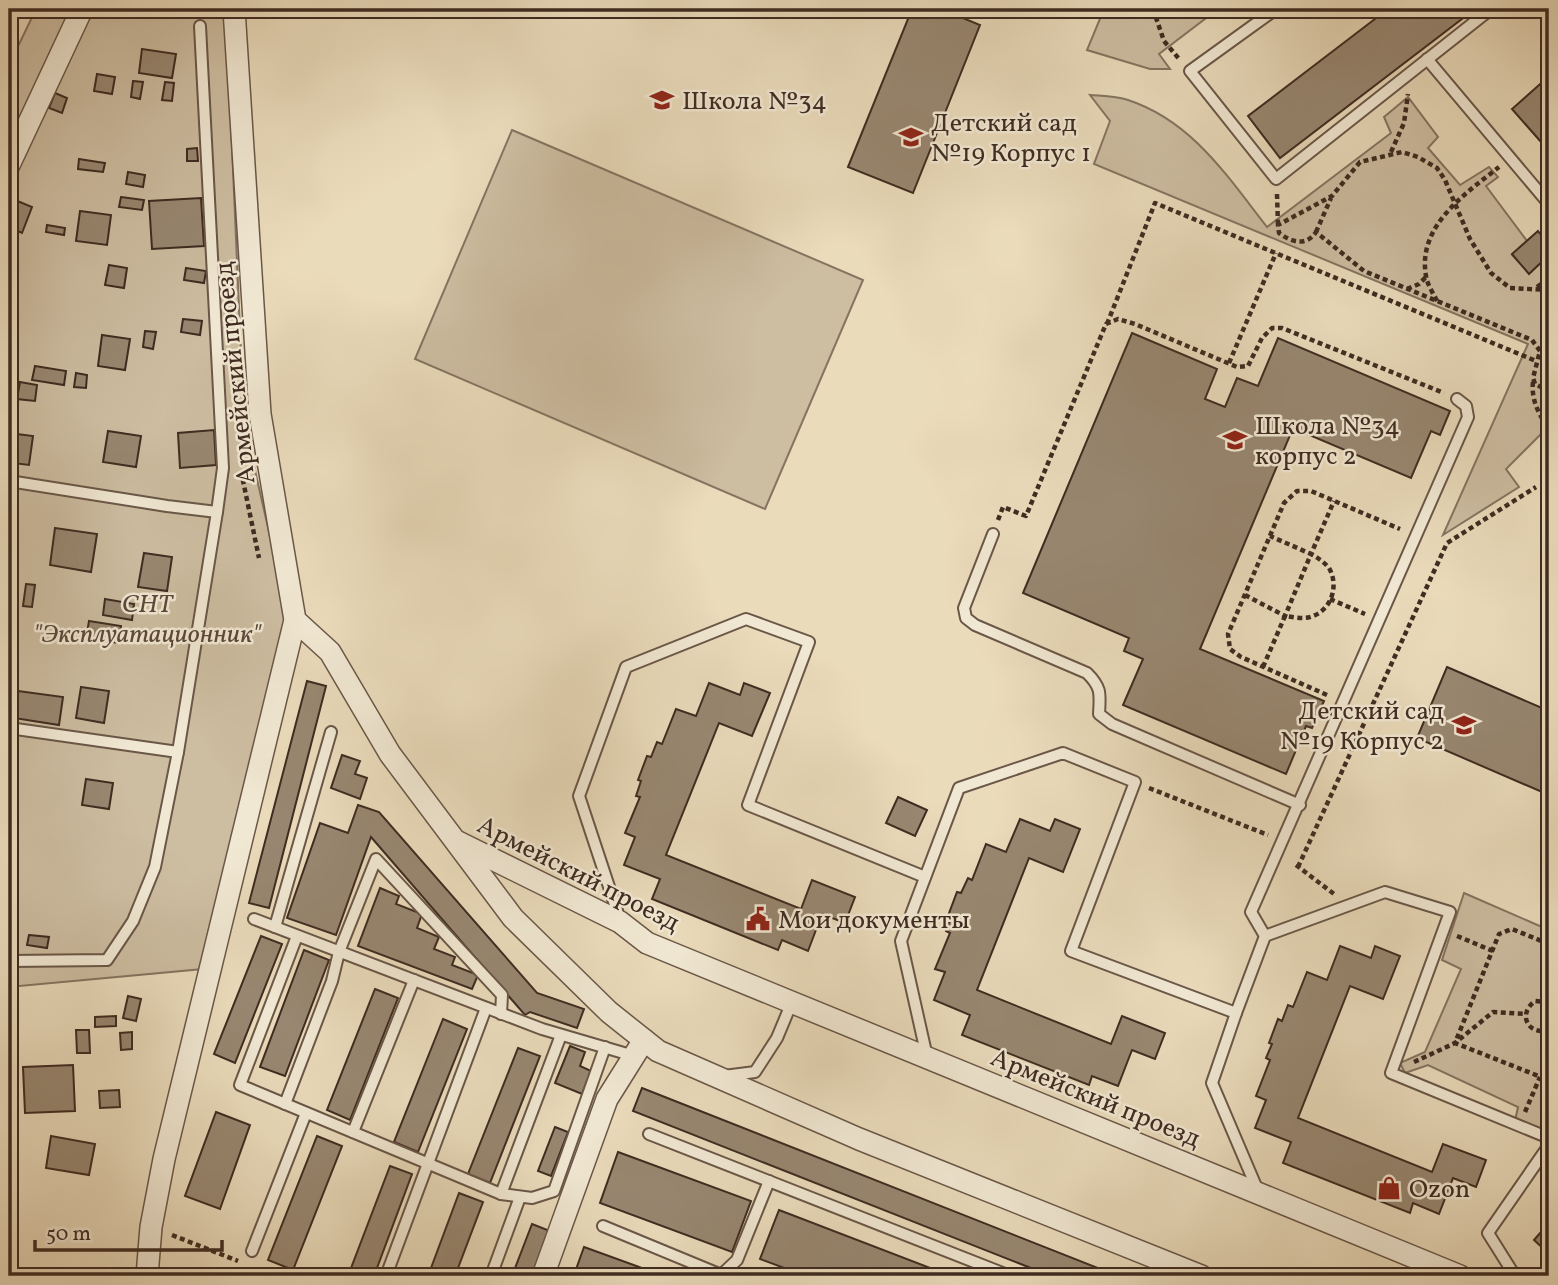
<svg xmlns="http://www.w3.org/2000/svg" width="1558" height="1285" font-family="Vollkorn,serif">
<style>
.green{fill:#cdbda1;stroke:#867461;stroke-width:2}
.building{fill:#988771;stroke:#3f2b21;stroke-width:2}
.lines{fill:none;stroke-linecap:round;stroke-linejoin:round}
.lane-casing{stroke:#6a5748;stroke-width:14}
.street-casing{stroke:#6a5748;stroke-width:24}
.path{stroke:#3f2b21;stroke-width:4.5;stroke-dasharray:5 3.5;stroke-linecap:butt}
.lane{stroke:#f1e8d3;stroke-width:10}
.street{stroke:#f1e8d3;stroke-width:21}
.labels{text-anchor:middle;stroke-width:5;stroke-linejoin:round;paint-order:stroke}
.poi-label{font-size:26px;fill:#3f2b21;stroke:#f1e8d3;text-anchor:start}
.street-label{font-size:26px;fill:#3f2b21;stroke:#f1e8d3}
.park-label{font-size:26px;font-style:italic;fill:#5b483b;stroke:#f1e8d3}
</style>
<rect width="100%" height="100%" fill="#eadbbb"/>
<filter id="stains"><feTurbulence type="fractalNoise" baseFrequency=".00286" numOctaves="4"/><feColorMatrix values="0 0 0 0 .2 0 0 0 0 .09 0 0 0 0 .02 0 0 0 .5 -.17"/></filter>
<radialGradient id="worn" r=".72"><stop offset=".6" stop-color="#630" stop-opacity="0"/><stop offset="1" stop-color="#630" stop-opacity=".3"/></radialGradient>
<g class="green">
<path d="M36 9H226L244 422 289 620 203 969 9 987V65Z"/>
<path d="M1104 9H1218L1159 54 1170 69H1150L1087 50Z"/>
<path d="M1090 95C1102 96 1116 96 1128 100 1192 121 1227 176 1267 227L1391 133 1384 117 1408 97 1438 137 1428 148 1460 185 1489 167 1498 177 1486 186 1527 241 1512 255 1529 273 1546 258 1549 263V426L1506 469 1519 487 1443 535 1528 344 1094 164 1110 121Z"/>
<path d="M512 130 863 280 765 509 415 359Z"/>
<path d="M1464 893 1549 930V1127L1533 1128 1515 1121 1518 1107 1428 1065 1405 1073 1400 1063 1425 1052 1461 969 1442 960Z"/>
</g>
<g class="building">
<path d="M912 9H941L980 25 913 193 848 167Z"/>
<path d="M1388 9H1475L1280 158 1248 116Z"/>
<path d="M142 49 176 54 172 78 139 73Z"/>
<path d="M97 74 115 77 112 94 94 91Z"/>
<path d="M1548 77 1549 78V151L1512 109Z"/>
<path d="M133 81 143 82 140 99 131 97Z"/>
<path d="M165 82 174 83 172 101 162 100Z"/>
<path d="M55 93 67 98 62 113 49 108Z"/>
<path d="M197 148 198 161H187V149Z"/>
<path d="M79 159 105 163 103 172 78 169Z"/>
<path d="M128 172 145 175 143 187 126 184Z"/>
<path d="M121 197 144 200 142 210 119 207Z"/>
<path d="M201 198 204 246 152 249 149 201Z"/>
<path d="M15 200 32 207 22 233 9 227V215Z"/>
<path d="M80 211 111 215 107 245 76 241Z"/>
<path d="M47 225 65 228 64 235 46 232Z"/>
<path d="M1538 231 1549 245V255L1529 274 1512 254Z"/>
<path d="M109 265 127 268 124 288 105 285Z"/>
<path d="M186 268 206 271 204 283 184 280Z"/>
<path d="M183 319 202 321 200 335 181 332Z"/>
<path d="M145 331 156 332 153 349 143 347Z"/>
<path d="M1132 333 1217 369 1205 399 1225 407 1237 378 1258 386 1278 338 1450 411 1440 435 1431 431 1411 478 1293 428 1200 649 1324 701 1312 728 1306 726 1286 774 1123 705 1143 659 1124 651 1129 638 1023 593Z"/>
<path d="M102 335 130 339 125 370 98 366Z"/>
<path d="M35 366 66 371 64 385 32 380Z"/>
<path d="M76 373 87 375 86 388 74 387Z"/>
<path d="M20 382 37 385 35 401 17 399Z"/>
<path d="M214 430 216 465 180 468 178 433Z"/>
<path d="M108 431 141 436 136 467 103 462Z"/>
<path d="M17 434 33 436 29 465 13 463Z"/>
<path d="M55 528 97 534 91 572 50 565Z"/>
<path d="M144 553 172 557 167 591 138 587Z"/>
<path d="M26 584 35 585 32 607 23 606Z"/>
<path d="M105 599 134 604 132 620 103 615Z"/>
<path d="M89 621 121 626 119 643 86 639Z"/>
<path d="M1447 667 1549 711V795L1417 738Z"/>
<path d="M307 681 326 686 269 908 249 903Z"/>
<path d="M709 683 740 695 744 683 770 693 752 736 719 723 666 855 801 909 812 880 855 897 845 923 822 914 808 951 782 940 778 950 652 899 660 879 624 865 635 837 625 833 640 797 636 796 641 781 638 780 647 756 651 757 657 742 662 744 676 709 696 716Z"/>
<path d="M81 687 109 691 104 723 76 718Z"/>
<path d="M18 691 63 697 59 725 14 718Z"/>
<path d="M342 755 360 761 355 774 367 778 360 799 331 788Z"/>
<path d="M86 779 113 783 109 809 82 805Z"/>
<path d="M898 797 927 810 915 836 886 823Z"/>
<path d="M358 805 379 812 537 993 584 1009 577 1028 530 1012 525 1015 371 837 336 935 287 918 320 823 348 833Z"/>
<path d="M1020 819 1050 831 1055 819 1080 829 1063 872 1029 858 977 990 1111 1044 1122 1016 1165 1033 1155 1059 1132 1050 1118 1086 1092 1076 1089 1085 962 1035 970 1015 934 1000 945 972 935 969 950 933 946 931 951 917 948 916 957 892 961 893 968 878 972 880 986 844 1006 852Z"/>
<path d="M9 852 15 853 12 877H9Z"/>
<path d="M380 888 399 896 396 904 422 914 417 928 439 937 434 949 455 957 452 965 478 975 472 989 358 946Z"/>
<path d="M29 935 49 937 47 948 27 945Z"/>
<path d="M261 936 282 944 235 1063 214 1054Z"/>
<path d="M1340 946 1371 958 1375 946 1400 956 1383 999 1350 986 1298 1118 1432 1172 1443 1144 1486 1160 1476 1187 1453 1178 1439 1214 1413 1203 1410 1213 1283 1163 1291 1142 1255 1128 1266 1100 1256 1096 1270 1060 1266 1058 1272 1044 1269 1043 1278 1019 1282 1021 1288 1005 1293 1007 1307 972 1327 980Z"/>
<path d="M304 950 329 960 285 1076 260 1067Z"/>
<path d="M375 989 398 998 350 1120 327 1110Z"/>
<path d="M128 996 141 999 136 1021 123 1018Z"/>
<path d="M116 1016V1026L95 1027V1017Z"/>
<path d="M443 1019 467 1029 418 1152 394 1142Z"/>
<path d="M9 1030H13L17 1122 9 1123Z"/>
<path d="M76 1030H89L90 1053H77Z"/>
<path d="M132 1032V1049L121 1050 120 1033Z"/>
<path d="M570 1046 585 1052 580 1066 591 1071 582 1094 555 1083Z"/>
<path d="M518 1048 540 1056 490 1183 468 1174Z"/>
<path d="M73 1065 75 1111 25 1113 23 1067Z"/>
<path d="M642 1088 1118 1276H1051L633 1111Z"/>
<path d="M119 1090 120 1107 100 1108 99 1091Z"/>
<path d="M216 1112 250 1125 220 1209 185 1196Z"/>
<path d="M555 1127 568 1132 551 1176 538 1171Z"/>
<path d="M51 1136 95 1144 89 1175 46 1168Z"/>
<path d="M317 1136 342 1146 293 1270 268 1260Z"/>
<path d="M618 1152 751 1201 732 1252 600 1203Z"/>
<path d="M390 1166 412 1174 374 1276H348Z"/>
<path d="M459 1193 483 1202 455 1276H428Z"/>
<path d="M779 1210 951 1276H806L760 1259Z"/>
<path d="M1549 1223V1254L1534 1240Z"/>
<path d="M532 1224 550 1231 533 1276H512Z"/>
<path d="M584 1247 664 1276 574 1275Z"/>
<path d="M21 1269 71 1276H20Z"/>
</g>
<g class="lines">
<g class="lane-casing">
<g id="lane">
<path d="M1276 9 1190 71 1276 179 1491 9"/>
<path d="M200 26 223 468 217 512"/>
<path d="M1427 59 1549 204"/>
<path d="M1549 479V480"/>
<path d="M9 481 167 506 217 512 178 752 155 867 133 921 107 960 9 961"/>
<path d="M993 534 964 608 966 618 975 625 1087 673C1102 688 1100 694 1099 714L1112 724 1300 805"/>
<path d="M9 728 178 752"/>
<path d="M254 919 542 1029 634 1056"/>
<path d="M620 920 579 796 626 667 746 619 809 642 748 805 925 877"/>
<path d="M275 927 331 732"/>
<path d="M297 936 240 1085 501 1194 532 1198 554 1191 605 1047"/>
<path d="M1265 936 1251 912 1468 417 1466 406 1457 399"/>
<path d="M1236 1013 1265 936 1385 892 1450 912 1391 1073 1549 1138"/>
<path d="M927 1057 901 941 959 788 1063 753 1135 782 1071 951 1236 1013 1212 1083 1258 1191"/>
<path d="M724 1076 755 1072 777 1038 792 1002"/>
<path d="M285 1104 332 981 339 952 376 859 502 995 501 1014"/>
<path d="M353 1132 414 980"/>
<path d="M649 1134 1010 1276"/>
<path d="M501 1194 561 1035"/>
<path d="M603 1226 724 1276"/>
<path d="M252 1251 306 1113"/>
<path d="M386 1276 486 1008"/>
<path d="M491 1276 520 1197"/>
<path d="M720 1276 737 1260 769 1181"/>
<path d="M1515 1276 1488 1233 1549 1145"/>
</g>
</g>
<g class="street-casing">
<g id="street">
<path d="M234 9 260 414 295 620 330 652 390 754 513 918 609 1012 658 1051 859 1139 1201 1276"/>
<path d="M9 165 82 9"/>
<path d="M458 842 620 922 647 943 1460 1276"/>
<path d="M147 1276 151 1227 164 1159 295 620"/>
<path d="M543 1276 607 1099 644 1040"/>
</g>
</g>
<g class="path">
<path d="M1153 9 1164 41 1180 60"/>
<path d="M1391 152 1404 123 1408 94"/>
<path d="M1277 194 1278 225"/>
<path d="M1316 232 1331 198"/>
<path d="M1537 287 1549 278"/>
<path d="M1407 289 1419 284 1426 277"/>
<path d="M1549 290 1510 288 1491 273 1470 239 1445 180 1437 168 1418 157 1402 152 1360 162 1332 196 1278 225 1279 233C1291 242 1306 247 1316 232L1364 271 1532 340 1540 351 1533 378 1535 384 1543 388H1549"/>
<path d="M1437 301C1433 293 1427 284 1426 276 1417 226 1465 194 1499 167"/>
<path d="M1107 324 1155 203 1536 361"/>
<path d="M1229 363 1276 253"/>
<path d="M1533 382C1531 400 1539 415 1549 429"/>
<path d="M241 471 259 558"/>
<path d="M998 520 1003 507 1026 516 1106 324 1118 319 1135 324 1237 367 1248 366 1262 338 1272 328H1282L1444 393"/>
<path d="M1245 595 1285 616 1311 554 1270 536"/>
<path d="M1330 599 1365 614"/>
<path d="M1263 667 1285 616C1294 617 1304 620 1313 616 1332 609 1339 585 1329 568 1324 562 1318 558 1311 554L1334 501"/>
<path d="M1327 695 1241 657 1230 649 1228 634 1284 503 1297 491H1311L1400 529"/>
<path d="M1149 788 1268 835"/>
<path d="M1296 865 1334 894"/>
<path d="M564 866 589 876"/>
<path d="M1298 867 1447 543 1536 487"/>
<path d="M1457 936 1493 951"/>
<path d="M1549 944 1512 929 1499 934 1455 1043 1546 1079H1549"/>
<path d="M1549 1002 1535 1001C1517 1014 1528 1036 1549 1030"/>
<path d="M1414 1062 1455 1043 1493 1012 1526 1014"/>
<path d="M1525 1112 1540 1077"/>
<path d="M172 1235 238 1261"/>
<path d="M256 1269 275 1276"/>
</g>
<use href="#lane" class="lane"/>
<use href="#street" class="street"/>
</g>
<defs>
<g id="school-bare" transform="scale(1.89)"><path d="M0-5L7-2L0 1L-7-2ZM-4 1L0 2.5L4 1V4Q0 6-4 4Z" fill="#8f2418" stroke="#f1e8d3" stroke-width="2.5" paint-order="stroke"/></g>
<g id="civic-bare" transform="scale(1.89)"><path d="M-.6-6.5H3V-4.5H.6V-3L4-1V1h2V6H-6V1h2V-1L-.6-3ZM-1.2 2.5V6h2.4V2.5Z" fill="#8f2418" stroke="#f1e8d3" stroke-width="2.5" paint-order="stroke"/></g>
<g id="shop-bare" transform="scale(1.89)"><path d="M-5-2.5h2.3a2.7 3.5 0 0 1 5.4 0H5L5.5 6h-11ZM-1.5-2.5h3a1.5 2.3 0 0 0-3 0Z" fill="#8f2418" stroke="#f1e8d3" stroke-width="2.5" paint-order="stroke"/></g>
</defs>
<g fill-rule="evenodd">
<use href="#school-bare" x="662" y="100"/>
<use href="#school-bare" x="911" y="137"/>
<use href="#school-bare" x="1235" y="440"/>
<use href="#school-bare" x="1464" y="725"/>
<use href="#civic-bare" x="758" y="919"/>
<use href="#shop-bare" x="1389" y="1188"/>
</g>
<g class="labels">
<g class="poi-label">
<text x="682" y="109">Школа №34</text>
<text x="931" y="131">Детский сад<tspan x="931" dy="30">№19 Корпус 1</tspan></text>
<text x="1255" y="434">Школа №34<tspan x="1255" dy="30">корпус 2</tspan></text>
<text x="1444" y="719" text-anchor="end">Детский сад<tspan x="1444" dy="30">№19 Корпус 2</tspan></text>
<text x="778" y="928">Мои документы</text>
<text x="1409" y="1197">Ozon</text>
</g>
<g class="street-label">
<text transform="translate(234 373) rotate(-96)" y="9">Армейский проезд</text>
<text transform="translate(579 873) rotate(27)" y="9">Армейский проезд</text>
<text transform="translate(1096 1097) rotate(22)" y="9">Армейский проезд</text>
</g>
<g class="park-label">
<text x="147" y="612">СНТ<tspan x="147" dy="30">"Эксплуатационник"</tspan></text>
</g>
</g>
<rect width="1558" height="1285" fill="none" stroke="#eadbbb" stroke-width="35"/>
<rect x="10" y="10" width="1537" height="1264" fill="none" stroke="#3f2b21" stroke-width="3.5"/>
<rect x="18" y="18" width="1523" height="1250" fill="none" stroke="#3f2b21" stroke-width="2"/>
<path d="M35 1240v10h187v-10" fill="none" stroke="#3f2b21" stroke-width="3.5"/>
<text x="46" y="1240" font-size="21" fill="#3f2b21" stroke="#f1e8d3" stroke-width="5" paint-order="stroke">50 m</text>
<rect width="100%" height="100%" filter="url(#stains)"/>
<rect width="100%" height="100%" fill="url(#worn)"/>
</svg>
